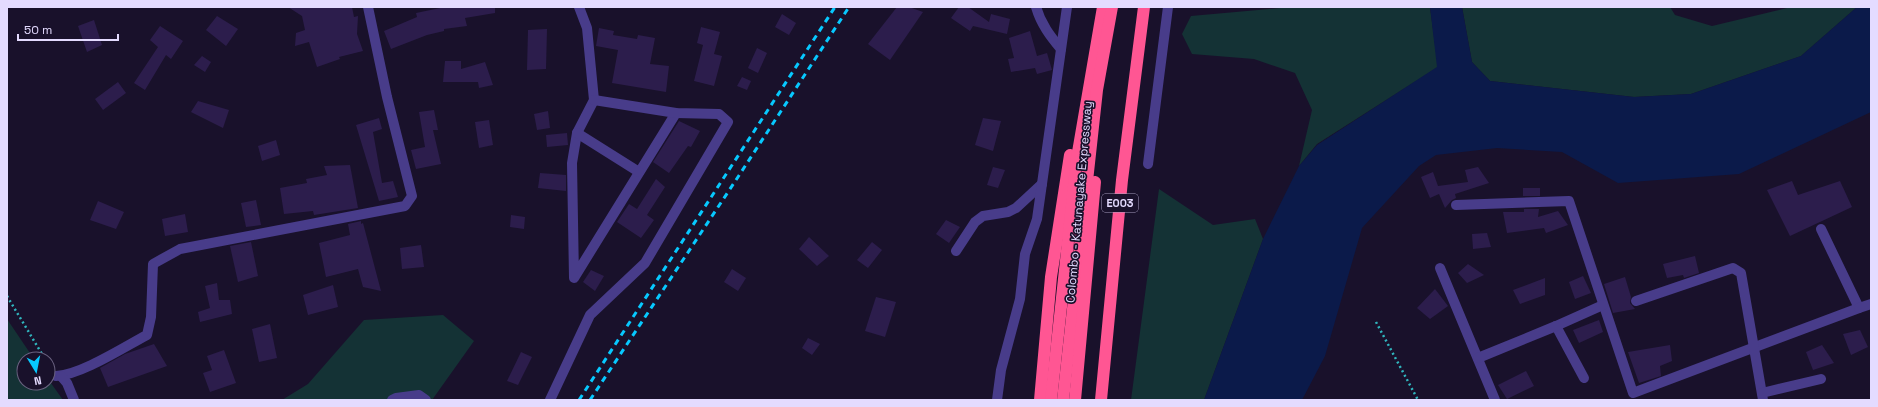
<svg xmlns="http://www.w3.org/2000/svg" width="1878" height="407" font-family="'Space Grotesk',sans-serif">
<style>
.green{fill:#143235}
.water{fill:#0b1a4a}
.building{fill:#2c1d4c}
.lines{fill:none;stroke-linecap:round;stroke-linejoin:round}
.path{stroke:#30b6be;stroke-width:2.5;stroke-dasharray:2 3;stroke-linecap:butt}
.minor{stroke:#483c8a;stroke-width:10}
.highway{stroke:#ff5693;stroke-width:12}
.rail{stroke:#07c9ff;stroke-width:3;stroke-dasharray:6 5;stroke-linecap:butt}
.labels{text-anchor:middle;stroke-width:3.5;stroke-linejoin:round;paint-order:stroke}
.shield{fill:#19112b;stroke:#a79ebf;stroke-width:1}
.shield-label{font-size:11px;font-weight:bold;fill:#e4dbff}
.street-label{font-size:12px;fill:#e4dbff;stroke:#19112b}
</style>
<rect width="100%" height="100%" fill="#19112b"/>
<g class="green">
<path d="M1291 7H1430L1438 67 1317 144 1299 166 1312 110 1295 73 1254 59 1192 54 1182 34 1191 16Z"/>
<path d="M1462 7H1670L1675 15 1712 26 1791 7H1857L1801 56 1691 94 1634 97 1490 81 1472 62Z"/>
<path d="M1159 189 1213 225 1255 219 1263 239 1204 400H1131Z"/>
<path d="M443 315 474 341 432 400H282L308 384 364 320Z"/>
<path d="M7 319 34 359H24V383H48V379L63 400H7Z"/>
</g>
<path class="water" d="M1430 7H1462L1472 62 1490 81 1634 97 1691 94 1801 56 1857 7H1871V112L1739 174 1618 183 1562 152 1497 148 1436 155 1419 166 1362 228 1325 356 1302 400H1204L1263 239 1299 166 1317 145 1437 67Z"/>
<g class="building">
<path d="M288 7H352L354 17 358 16 357 34 363 51 339 57 340 59 317 67 309 42 295 46 296 33 305 30 302 16Z"/>
<path d="M445 7H495V13L465 18 467 26 444 29V31L427 35 391 49 384 31 417 17 416 13Z"/>
<path d="M897 7H909L923 12 890 60 868 44Z"/>
<path d="M959 7H968L989 22 991 14 1010 19 1007 34 973 26 970 31 951 18Z"/>
<path d="M782 14 796 23 789 35 775 27Z"/>
<path d="M217 16 238 29 226 46 206 30Z"/>
<path d="M94 20 102 45 87 52 78 26Z"/>
<path d="M160 26 183 41 171 59 166 55 145 90 134 83 158 47 150 40Z"/>
<path d="M701 27 720 32 714 54 722 56 714 86 694 81 703 45 697 43Z"/>
<path d="M599 28 614 31 613 35 637 39 638 35 655 38 650 64 669 66 666 92 612 83 618 50 596 46Z"/>
<path d="M547 29 546 69 527 70 528 30Z"/>
<path d="M1030 31 1037 56 1047 53 1052 70 1037 74 1035 68 1011 72 1008 59 1014 58 1009 38Z"/>
<path d="M757 48 767 53 758 73 748 68Z"/>
<path d="M202 56 211 62 205 72 194 65Z"/>
<path d="M445 61H461V69L485 62 493 85 479 88 478 82H443Z"/>
<path d="M742 77 751 81 747 90 737 86Z"/>
<path d="M118 82 126 93 103 110 95 99Z"/>
<path d="M198 101 229 110 223 128 191 112Z"/>
<path d="M434 110 438 130H433L441 164 416 169 411 150 425 147 419 112Z"/>
<path d="M548 111 550 128 537 130 534 114Z"/>
<path d="M379 118 382 129 373 132 382 183 393 181 398 197 379 201 356 125Z"/>
<path d="M983 118 1001 121 993 151 975 145Z"/>
<path d="M489 120 493 145 479 148 475 122Z"/>
<path d="M679 121 700 131 691 147 688 146 669 173 653 162Z"/>
<path d="M567 133 568 145 547 147 546 135Z"/>
<path d="M276 140 280 155 262 161 258 146Z"/>
<path d="M350 165 358 208 314 215 313 211 284 214 280 188 307 183 306 179 327 175 324 166Z"/>
<path d="M993 167 1005 170 998 188 987 185Z"/>
<path d="M1478 167 1489 183 1455 194 1456 198 1452 200 1445 208 1439 194 1430 198 1421 177 1433 172 1438 186 1468 182 1465 170Z"/>
<path d="M540 173 566 175V191L538 188Z"/>
<path d="M656 179 665 187 647 215 654 220 641 238 617 222 629 204 637 209Z"/>
<path d="M1792 181 1798 195 1840 181 1852 207 1790 236 1767 190Z"/>
<rect x="1523" y="188" width="17" height="8"/>
<path d="M256 200 261 225 246 227 241 203Z"/>
<path d="M98 201 124 212 116 229 90 220Z"/>
<path d="M1524 209H1539L1538 217 1558 211 1568 225 1546 233 1544 228 1507 233 1503 212H1524Z"/>
<path d="M185 214 188 232 165 236 162 219Z"/>
<path d="M511 215 525 217 524 229 510 227Z"/>
<path d="M946 220 960 227 949 243 936 234Z"/>
<path d="M361 221V224L363 223 381 291 363 287 358 269 326 277 319 243 350 235 348 224Z"/>
<path d="M1487 233 1491 247 1473 249 1472 234Z"/>
<path d="M809 237 829 256 817 266 799 249Z"/>
<path d="M251 242 258 276 238 282 230 246Z"/>
<path d="M872 242 882 250 868 268 857 260Z"/>
<path d="M421 245 424 267 402 269 400 248Z"/>
<path d="M1695 256 1699 273 1684 278 1683 275 1667 278 1663 264Z"/>
<path d="M1468 264 1484 275 1467 283 1458 273Z"/>
<path d="M732 269 746 278 738 291 724 282Z"/>
<path d="M591 270 604 276 595 291 583 282Z"/>
<path d="M1583 276 1591 293 1575 299 1569 282Z"/>
<path d="M1625 277 1631 297 1630 303 1635 309 1613 313 1604 284Z"/>
<path d="M1545 278V295L1520 304 1513 290Z"/>
<path d="M217 283 219 300H230L232 314 200 322 198 312 210 308 205 286Z"/>
<path d="M333 285 338 307 308 315 303 295Z"/>
<path d="M1435 289 1448 306 1430 319 1417 308Z"/>
<path d="M876 297 896 302 885 337 865 331Z"/>
<path d="M1599 320 1603 332 1579 343 1573 330Z"/>
<path d="M270 324 277 358 259 362 252 329Z"/>
<path d="M1860 330 1868 347 1851 355 1843 334Z"/>
<path d="M808 338 820 344 812 355 802 348Z"/>
<path d="M154 344 167 366 108 387 100 368 125 354Z"/>
<path d="M1670 345 1672 361 1660 366 1661 376 1639 383 1628 352Z"/>
<path d="M1822 345 1834 363 1813 370 1806 352Z"/>
<path d="M224 350 236 383 210 392 203 373 212 370 207 356Z"/>
<path d="M521 352 532 357 518 385 507 381Z"/>
<path d="M1526 371 1534 386 1507 399 1498 385Z"/>
</g>
<g class="lines">
<g class="path">
<path d="M7 296 45 359"/>
<path d="M1376 322 1418 400"/>
</g>
<g class="minor">
<path d="M579 7 587 28 594 100 577 133 572 163 574 278 676 113"/>
<path d="M1036 7C1041 24 1050 36 1061 49"/>
<path d="M577 133 639 172"/>
<path d="M1148 164 1168 7"/>
<path d="M1456 205 1569 201 1633 393 1859 308 1821 229"/>
<path d="M956 251 975 222 983 216 1008 212 1016 208 1042 184"/>
<path d="M1440 268 1495 400"/>
<path d="M1636 301 1733 268 1741 273 1763 400"/>
<path d="M1859 308 1871 304"/>
<path d="M1556 326 1584 378"/>
<path d="M1478 358 1556 326 1603 305"/>
<path d="M56 376C81 375 124 347 147 335L151 317 153 264 180 249 405 206 412 196 387 97 368 7"/>
<path d="M61 376 67 383 74 400"/>
<path d="M1762 393 1821 379"/>
<path d="M392 400 396 398 419 395 426 400"/>
<path d="M550 400 590 315 645 263 728 122 719 114 676 113 594 100"/>
<path d="M997 400 1001 370 1020 299 1025 254 1037 219 1067 7"/>
</g>
<g class="highway">
<path d="M1040 400 1051 277 1070 155"/>
<path d="M1051 400 1077 158 1103 7"/>
<path d="M1063 400 1097 90 1112 7"/>
<path d="M1075 400 1095 182"/>
<path d="M1101 400 1122 180 1144 7"/>
</g>
<g class="rail">
<path d="M579 400 835 7"/>
<path d="M590 400 736 180 849 7"/>
</g>
</g>
<g class="labels">
<rect class="shield" x="1102" y="194" width="36" height="18" rx="3"/>
<g class="shield-label">
<text x="1120" y="207">E003</text>
</g>
<g class="street-label">
<text transform="translate(1079 202) rotate(-85)" y="4">Colombo - Katunayake Expressway</text>
</g>
</g>
<rect width="1878" height="407" fill="none" stroke="#e4dbff" stroke-width="16"/>
<g transform="translate(36 371) rotate(170)"><circle r="19" fill="#19112b" stroke="#6a6280"/>
<path d="M0-3L7 15L0 10L-7 15Z" fill="#07c9ff"/>
<text y="-6" font-size="11" font-weight="bold" text-anchor="middle" fill="#e4dbff">N</text>
</g>
<path d="M18 34v6h100v-6" fill="none" stroke="#e4dbff" stroke-width="2"/>
<text x="24" y="34" font-size="12" fill="#e4dbff" stroke="#19112b" stroke-width="3" paint-order="stroke">50 m</text>
</svg>
